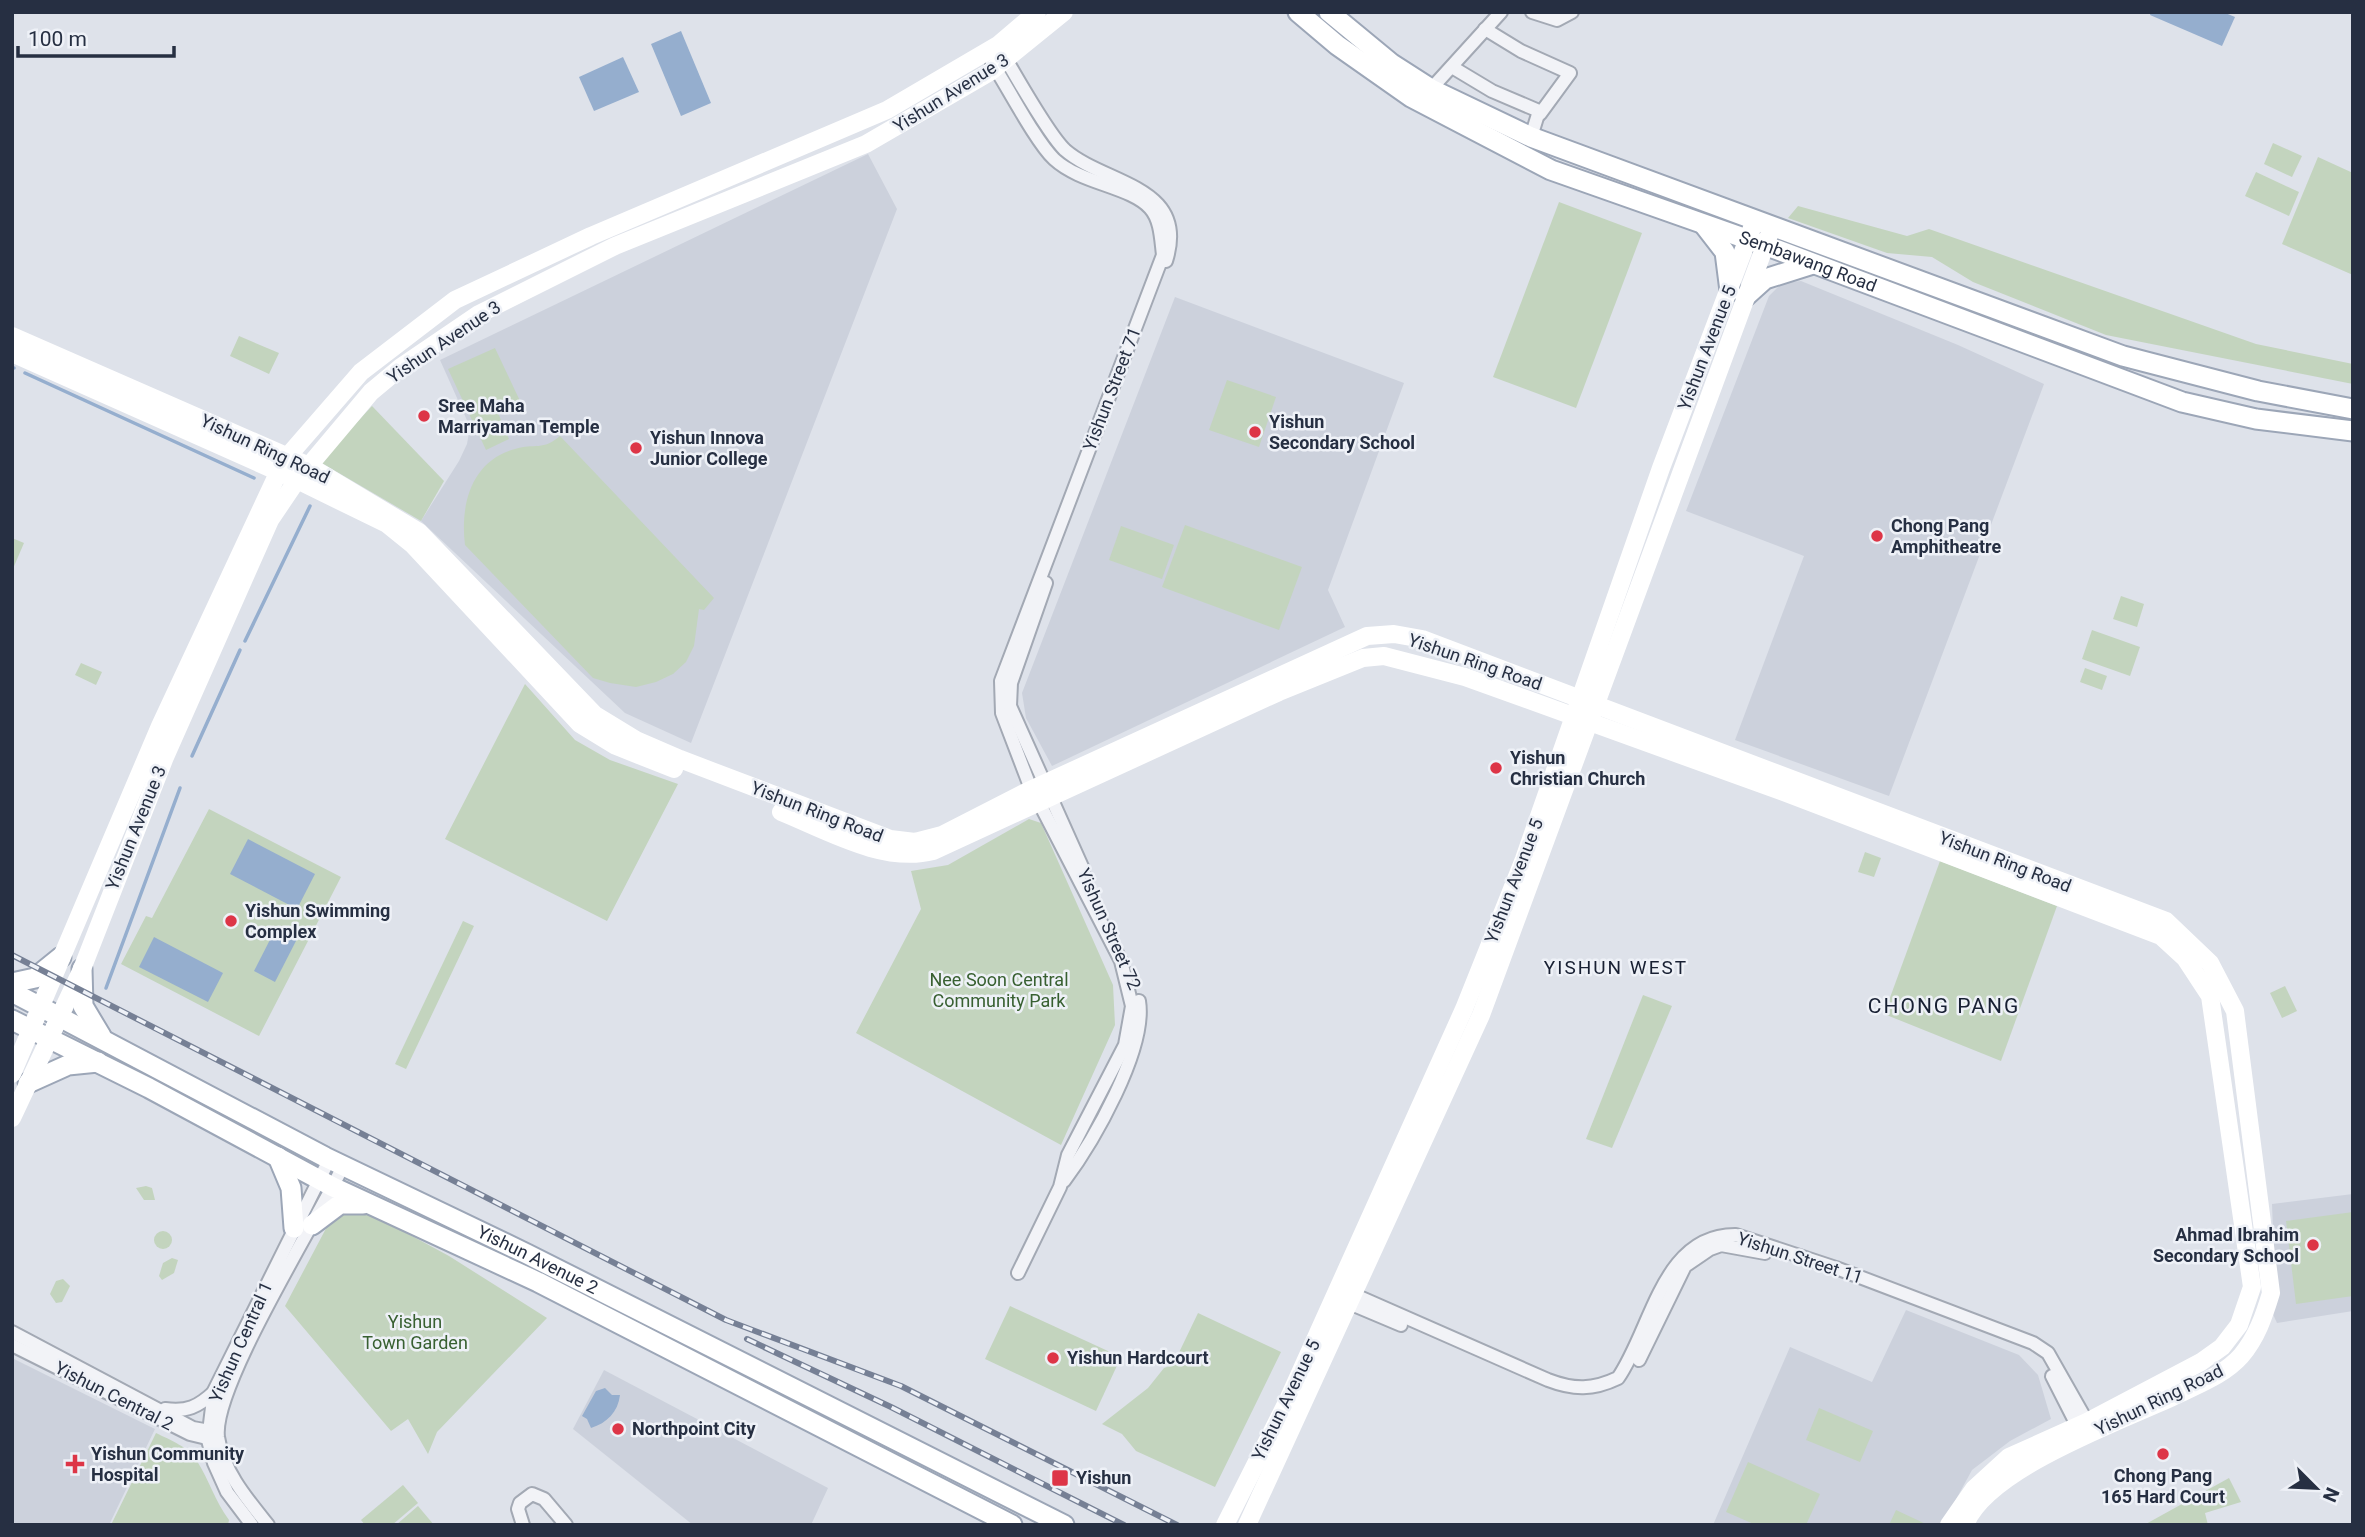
<svg xmlns="http://www.w3.org/2000/svg" width="2365" height="1537" font-family="Roboto,sans-serif">
<style>
.built{fill:#ccd1dc}
.green{fill:#c3d4be}
.water{fill:#95aece}
.lines{fill:none;stroke-linecap:round;stroke-linejoin:round}
.stream{stroke:#95aece;stroke-width:3.5}
.minor-casing{stroke:#a3a9b4;stroke-width:16}
.primary-casing{stroke:#9ca6b7;stroke-width:23}
.minor{stroke:#f2f3f7;stroke-width:12}
.secondary{stroke:#fff;stroke-width:18}
.primary{stroke:#fff;stroke-width:19}
.rail-casing{stroke:#768095;stroke-width:6}
.rail{stroke:#eef1f7;stroke-width:3.5;stroke-dasharray:10;stroke-linecap:butt}
.poi-dot{fill:#dd3547;stroke:#eef1f7;stroke-width:2.5}
.labels{text-anchor:middle;stroke-width:5;stroke-linejoin:round;paint-order:stroke}
.street-label{font-size:18px;fill:#262f42;stroke:#eef1f7}
.poi-label{font-size:18px;font-weight:bold;fill:#262f42;stroke:#eef1f7;text-anchor:start}
.park-label{font-size:18px;fill:#386031;stroke:#eef1f7}
.neighbourhood-label{font-size:19px;letter-spacing:2px;fill:#182033;stroke:#eef1f7}
.quarter-label{font-size:21px;letter-spacing:2px;fill:#182033;stroke:#eef1f7}
</style>
<rect width="100%" height="100%" fill="#dee2ea"/>
<g class="built">
<path d="M868 154 897 209 691 743 625 713 421 521 459 461 467 444 470 427 440 360Z"/>
<path d="M1801 281 1958 345 2044 384 1889 796 1735 740 1804 556 1686 511 1769 296 1782 283Z"/>
<path d="M1175 297 1404 383 1328 590 1345 627 1052 766 1026 718 1022 693Z"/>
<path d="M2353 1194V1311L2277 1323 2271 1310 2275 1285 2272 1204Z"/>
<path d="M1906 1310 2019 1355 2038 1375 2051 1419 2010 1441 1972 1470 1942 1525H1713L1790 1347 1872 1382Z"/>
<path d="M12 1358 155 1429 109 1525H12Z"/>
<path d="M604 1370 828 1488 811 1525H693L573 1429Z"/>
</g>
<g class="green">
<path d="M2273 143 2302 156 2292 177 2264 164Z"/>
<path d="M2318 157 2353 173V275L2282 244Z"/>
<path d="M2256 172 2299 192 2289 216 2245 196Z"/>
<path d="M1559 202 1642 233 1576 408 1493 377Z"/>
<path d="M1798 206 1907 236 1929 229 2256 344 2353 364V384L2106 335 1973 282 1932 257 1887 253 1788 218Z"/>
<path d="M239 336 279 353 269 374 230 356Z"/>
<path d="M495 348 521 403 498 413 509 439 486 450 448 369Z"/>
<path d="M1227 380 1276 397 1259 447 1209 430Z"/>
<path d="M372 406 444 481 421 521 320 462Z"/>
<path d="M560 436 714 598 704 610 699 609 694 646 686 662 673 674 656 682 636 687 610 683 593 678 465 545C460 505 471 461 515 449 535 443 543 451 560 436Z"/>
<path d="M1185 525 1302 567 1279 630 1162 587Z"/>
<path d="M1121 526 1174 545 1162 579 1109 560Z"/>
<path d="M12 538 24 543 12 571Z"/>
<path d="M2121 596 2144 604 2137 627 2113 619Z"/>
<path d="M2092 630 2140 647 2130 676 2082 659Z"/>
<path d="M81 663 102 672 96 685 75 675Z"/>
<path d="M2085 668 2107 676 2102 690 2080 682Z"/>
<path d="M525 684 575 740 610 760 678 784 607 921 445 839Z"/>
<path d="M209 809 341 877 259 1036 121 964 146 916 152 918Z"/>
<path d="M1029 819 1041 823 1113 985 1115 1025 1061 1145 856 1033 921 909 911 871 948 865Z"/>
<path d="M1865 852 1881 858 1874 877 1858 872Z"/>
<path d="M1940 861 2057 906 2001 1061 1884 1014Z"/>
<path d="M463 921 474 926 406 1069 395 1064Z"/>
<path d="M2285 986 2297 1011 2282 1018 2270 993Z"/>
<path d="M1643 995 1672 1006 1612 1148 1586 1139Z"/>
<path d="M146 1186 152 1188 155 1200H144L136 1188Z"/>
<path d="M362 1209 449 1256 547 1318 437 1432 428 1454 408 1419 391 1431 285 1306 331 1219Z"/>
<path d="M2353 1212V1296L2296 1304 2286 1221Z"/>
<circle cx="163" cy="1240" r="9"/>
<path d="M172 1258 178 1260 174 1273 162 1280 159 1276 163 1263Z"/>
<path d="M63 1279 70 1286 62 1302 56 1303 50 1294 56 1281Z"/>
<path d="M1010 1306 1121 1357 1096 1411 985 1359Z"/>
<path d="M1198 1313 1281 1352 1215 1487 1136 1451 1122 1434 1102 1424 1148 1388 1164 1368 1173 1365Z"/>
<path d="M1819 1408 1873 1431 1860 1462 1806 1440Z"/>
<path d="M156 1433C170 1440 189 1447 197 1461 209 1480 215 1501 229 1520L228 1525H111Z"/>
<path d="M1748 1462 1820 1494 1806 1525H1756L1726 1512Z"/>
<path d="M2229 1478 2241 1502 2205 1513 2208 1525H2144Z"/>
<path d="M403 1485 418 1503 392 1525H365L361 1520Z"/>
<path d="M418 1506 434 1525H396Z"/>
<path d="M1896 1510 1928 1525H1889Z"/>
</g>
<g class="water">
<path d="M2151 12H2223L2235 17 2222 46 2150 15Z"/>
<path d="M681 31 711 103 681 116 651 44Z"/>
<path d="M623 57 639 92 594 111 579 77Z"/>
<path d="M248 839 315 874 297 909 230 874Z"/>
<path d="M276 928 297 939 275 982 254 971Z"/>
<path d="M154 937 223 973 208 1002 139 967Z"/>
<path d="M605 1388 612 1395H620C618 1412 607 1423 591 1428L587 1419 582 1416 596 1391Z"/>
</g>
<g class="lines">
<g class="stream">
<path d="M12 368H14"/>
<path d="M25 373 254 478"/>
<path d="M245 641 310 506"/>
<path d="M192 756 240 650"/>
<path d="M106 988 180 788"/>
</g>
<g class="minor-casing">
<g id="minor">
<path d="M1532 12 1557 20 1572 12"/>
<path d="M1485 29 1521 51 1570 73 1540 114"/>
<path d="M1003 54C1015 75 1050 136 1065 150 1105 185 1190 185 1166 261"/>
<path d="M992 63C1007 86 1036 142 1054 159 1081 184 1130 186 1150 208 1161 220 1161 240 1163 255L1001 681 1002 713 1028 781 1121 961 1132 1006 1125 1045 1068 1155 1060 1187 1018 1273"/>
<path d="M1452 67 1492 91 1539 111 1531 137"/>
<path d="M1431 89 1501 12"/>
<path d="M1046 583 1011 683 1010 706 1083 869"/>
<path d="M1064 1181C1093 1142 1147 1049 1139 1001"/>
<path d="M1348 1292 1548 1380C1574 1390 1593 1390 1618 1378 1652 1329 1662 1234 1736 1235L1836 1268 2033 1343 2048 1353 2090 1427"/>
<path d="M1344 1301 1401 1325"/>
<path d="M12 1332 193 1428 215 1432"/>
<path d="M12 1345 190 1434 215 1440"/>
<path d="M1639 1360 1685 1266 1710 1249 1721 1245 1765 1253"/>
<path d="M2052 1376 2080 1431"/>
<path d="M165 1409C187 1412 198 1407 214 1392"/>
<path d="M252 1525 227 1492 214 1463 208 1440 214 1391 329 1160"/>
<path d="M268 1525C247 1499 223 1471 218 1437 212 1387 317 1221 343 1166"/>
<path d="M523 1525 518 1509 520 1503 532 1494 544 1499 566 1525"/>
</g>
</g>
<g class="primary-casing">
<g id="primary">
<path id="s1" d="M1298 12 1337 45 1411 97 1551 170 1778 250 2182 402 2256 419 2353 431"/>
<path d="M1329 12 1392 64 1431 89 1531 137 2123 356 2258 391 2353 409"/>
<path d="M1704 225 1725 252 1730 291"/>
<path d="M1745 297 1765 279 1813 264"/>
<path d="M82 969 83 1006 101 1036"/>
<path d="M12 983 35 978 61 957"/>
<path id="s2" d="M12 992 325 1157 527 1254 1064 1525"/>
<path d="M12 1020 149 1088 333 1187 538 1282 1012 1525"/>
<path d="M28 1083 68 1065 98 1062"/>
<path d="M278 1157 291 1188 294 1228"/>
<path d="M312 1225 340 1204H363"/>
</g>
</g>
<use href="#minor" class="minor"/>
<g class="secondary">
<path d="M12 336 309 466 419 532 595 715 636 740 680 759 890 839 915 842 942 835 1026 792 1367 636 1394 634 1422 639 2166 921 2210 963 2235 1011 2271 1293C2264 1316 2257 1337 2241 1356 2224 1375 2199 1384 2177 1395 2122 1421 1987 1468 1965 1525"/>
<path d="M12 353 297 480 387 524 413 545 580 724 616 746 674 769"/>
<path d="M781 812C826 830 883 864 933 851L1279 692 1363 658 1384 656 1465 677 1789 794 2161 936 2185 958 2210 996 2252 1287 2239 1325 2222 1347 2201 1362 2087 1422 2009 1457 1974 1489 1949 1525"/>
<path d="M12 1074 160 726 279 471 288 456 361 372 455 300 591 236 887 110 998 45 1037 12"/>
<path d="M12 1118 82 969 165 757 270 520 297 480 371 392 401 367 479 314 615 246 866 144 990 72 1064 12"/>
<path d="M1225 1525 1287 1402 1464 1009 1524 859 1661 468 1752 228"/>
<path d="M1247 1525 1481 1015 1769 235"/>
</g>
<use href="#primary" class="primary"/>
<g class="rail-casing">
<g id="rail">
<path d="M12 955 726 1320 901 1386 1177 1525"/>
<path d="M747 1339 891 1407 1124 1525"/>
</g>
</g>
<use href="#rail" class="rail"/>
</g>
<g class="poi-dot">
<circle cx="424" cy="416" r="7"/>
<circle cx="1255" cy="432" r="7"/>
<circle cx="636" cy="448" r="7"/>
<circle cx="1877" cy="536" r="7"/>
<circle cx="1496" cy="768" r="7"/>
<circle cx="231" cy="921" r="7"/>
<circle cx="2313" cy="1245" r="7"/>
<circle cx="1053" cy="1358" r="7"/>
<circle cx="618" cy="1429" r="7"/>
<circle cx="2163" cy="1454" r="7"/>
<path d="M71.5 1453.5h7v7h7v7h-7v7h-7v-7h-7v-7h7z"/>
<rect x="1051" y="1469" width="18" height="18" rx="3.5"/>
</g>
<g class="labels">
<g class="street-label">
<text transform="translate(951 93) rotate(-32)" y="6">Yishun Avenue 3</text>
<text dy="6" stroke="none"><textPath href="#s1" startOffset="572">Sembawang Road</textPath></text>
<text transform="translate(444 342) rotate(-34)" y="6">Yishun Avenue 3</text>
<text transform="translate(1707 348) rotate(-69)" y="6">Yishun Avenue 5</text>
<text transform="translate(1112 389) rotate(-69)" y="6">Yishun Street 71</text>
<text transform="translate(265 449) rotate(25)" y="6">Yishun Ring Road</text>
<text transform="translate(1475 662) rotate(19)" y="6">Yishun Ring Road</text>
<text transform="translate(817 812) rotate(21)" y="6">Yishun Ring Road</text>
<text transform="translate(136 828) rotate(-68)" y="6">Yishun Avenue 3</text>
<text transform="translate(2005 862) rotate(21)" y="6">Yishun Ring Road</text>
<text transform="translate(1514 881) rotate(-69)" y="6">Yishun Avenue 5</text>
<text transform="translate(1109 929) rotate(66)" y="6">Yishun Street 72</text>
<text transform="translate(1800 1258) rotate(18)" y="6">Yishun Street 11</text>
<text dy="6" stroke="none"><textPath href="#s2" startOffset="590">Yishun Avenue 2</textPath></text>
<text transform="translate(241 1342) rotate(-66)" y="6">Yishun Central 1</text>
<text transform="translate(114 1396) rotate(27)" y="6">Yishun Central 2</text>
<text transform="translate(1286 1400) rotate(-64)" y="6">Yishun Avenue 5</text>
<text transform="translate(2159 1400) rotate(-26)" y="6">Yishun Ring Road</text>
</g>
<g class="poi-label">
<text x="438" y="412">Sree Maha<tspan x="438" dy="21">Marriyaman Temple</tspan></text>
<text x="1269" y="428">Yishun<tspan x="1269" dy="21">Secondary School</tspan></text>
<text x="650" y="444">Yishun Innova<tspan x="650" dy="21">Junior College</tspan></text>
<text x="1891" y="532">Chong Pang<tspan x="1891" dy="21">Amphitheatre</tspan></text>
<text x="1510" y="764">Yishun<tspan x="1510" dy="21">Christian Church</tspan></text>
<text x="245" y="917">Yishun Swimming<tspan x="245" dy="21">Complex</tspan></text>
<text x="2299" y="1241" text-anchor="end">Ahmad Ibrahim<tspan x="2299" dy="21">Secondary School</tspan></text>
<text x="1067" y="1364">Yishun Hardcourt</text>
<text x="632" y="1435">Northpoint City</text>
<text x="91" y="1460">Yishun Community<tspan x="91" dy="21">Hospital</tspan></text>
<text x="2163" y="1482" text-anchor="middle">Chong Pang<tspan x="2163" dy="21">165 Hard Court</tspan></text>
<text x="1076" y="1484">Yishun</text>
</g>
<g class="park-label">
<text x="999" y="986">Nee Soon Central<tspan x="999" dy="21">Community Park</tspan></text>
<text x="415" y="1328">Yishun<tspan x="415" dy="21">Town Garden</tspan></text>
</g>
<g class="neighbourhood-label">
<text x="1616" y="974">YISHUN WEST</text>
</g>
<g class="quarter-label">
<text x="1944" y="1013">CHONG PANG</text>
</g>
</g>
<rect width="2365" height="1537" fill="none" stroke="#262f42" stroke-width="28"/>
<g transform="translate(2316 1488) rotate(114)" stroke="#eef1f7" stroke-width="5" paint-order="stroke">
<path d="M0-5L12 26L0 18L-12 26Z" fill="#262f42"/>
<text y="-10" font-size="19" font-weight="bold" text-anchor="middle" fill="#262f42">N</text>
</g>
<path d="M18 46v10h156v-10" fill="none" stroke="#262f42" stroke-width="3.5"/>
<text x="28" y="46" font-size="21" fill="#262f42" stroke="#eef1f7" stroke-width="5" paint-order="stroke">100 m</text>
</svg>
